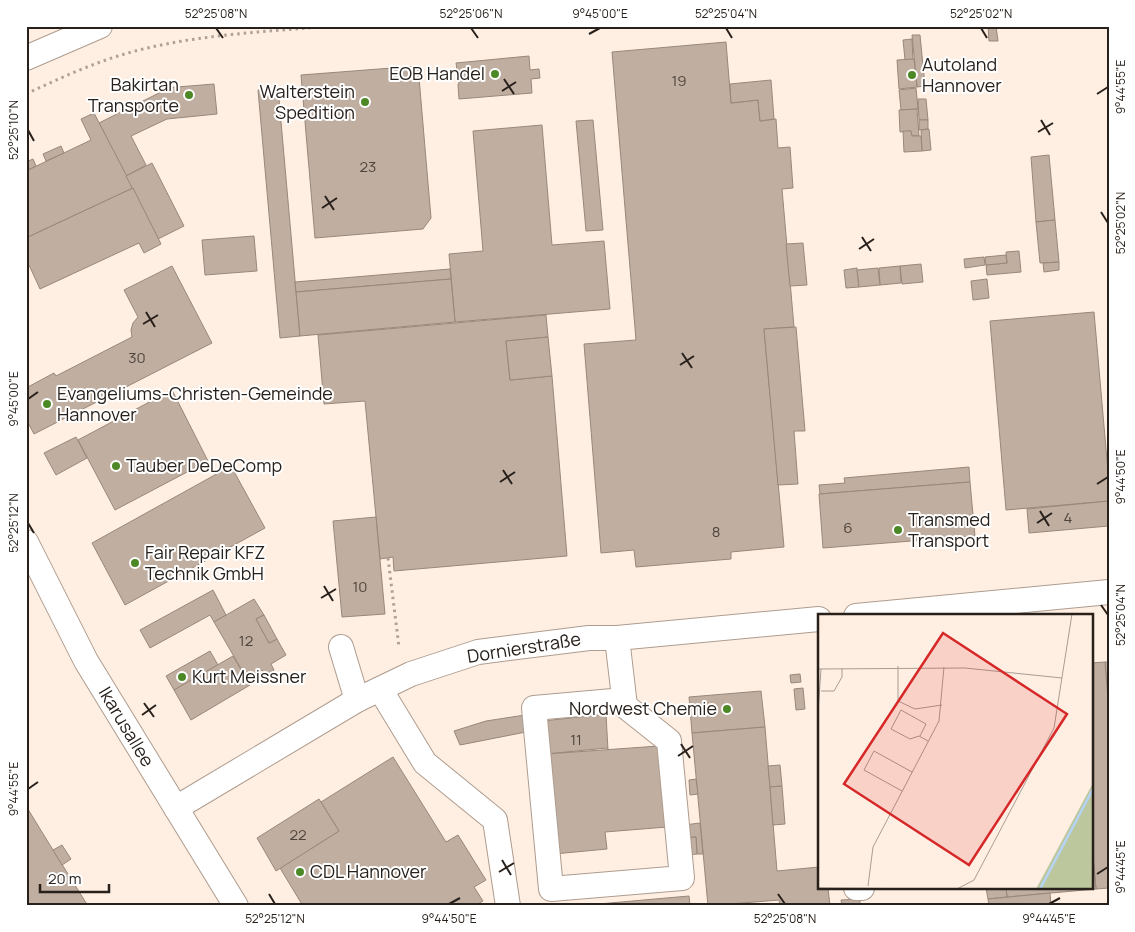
<svg xmlns="http://www.w3.org/2000/svg" width="1135" height="932" font-family="Manrope,sans-serif">
<style>
.building{fill:#c0aea0;stroke:#99877a}
.lines{fill:none;stroke-linecap:round;stroke-linejoin:round}
.minor-casing{stroke:#ae9c8e;stroke-width:26}
.path{stroke:#aea198;stroke-width:3;stroke-dasharray:2.5 4;stroke-linecap:butt}
.minor{stroke:#fff;stroke-width:24}
.ticks{fill:none;stroke:#28201b;stroke-width:2}
.poi-dot{fill:#4d8826;stroke:#fff;stroke-width:2}
.labels{text-anchor:middle;stroke-width:4;stroke-linejoin:round;paint-order:stroke}
.number-label{font-size:15px;fill:#4e443c}
.poi-label{font-size:18px;fill:#28201b;stroke:#fff;text-anchor:start}
.street-label{font-size:18px;fill:#28201b;stroke:#fff}
.inset-river{fill:none;stroke:#b5d3f5;stroke-width:2.5}
.inset-road{fill:none;stroke:#a99c93;stroke-width:1}
.view{fill:#d62828;fill-opacity:0.15;stroke:#d62828;stroke-width:2.5}
.inset-edge{fill:none;stroke:#28201b;stroke-width:2.5}
.neatline{fill:none;stroke:#28201b;stroke-width:2}
.ticks-label{font-size:12px;text-anchor:middle;fill:#28201b}
</style>
<rect width="100%" height="100%" fill="#ffefe3"/>
<g class="building">
<path d="M988 26H996L998 41H989Z"/>
<path d="M912 35H920L925 86 917 87Z"/>
<path d="M912 39 913 60H905L903 40Z"/>
<path d="M726 42 731 103 758 100 760 121 776 119 778 148 790 147 793 188 782 189 794 327 764 329 784 547 731 552V559L636 567 634 550 601 553 584 344 636 340 612 52Z"/>
<path d="M529 56 530 70 539 69 540 78 531 79 532 93 459 99 458 84H459L456 63Z"/>
<path d="M914 59 917 87 899 89 897 60Z"/>
<path d="M418 66 431 218 423 229 315 238 301 75Z"/>
<path d="M771 80 774 119 760 121 758 100 731 103 730 84Z"/>
<path d="M214 84 217 114 167 119 131 136 146 165 126 176 99 123 165 90V88Z"/>
<path d="M278 88 300 336 280 338 258 90Z"/>
<path d="M916 88 918 109 901 110 899 90Z"/>
<path d="M918 99H926L928 120H919Z"/>
<path d="M917 109 919 136H912L911 131 900 132 899 110Z"/>
<path d="M94 113 133 188 26 238V171L91 140 81 119Z"/>
<path d="M593 120 603 230 586 231 576 121Z"/>
<path d="M919 120H928V129L919 130Z"/>
<path d="M542 125 552 245 604 241 610 309 455 322 449 254 483 251 473 131Z"/>
<path d="M929 129 931 150 922 151 921 130Z"/>
<path d="M903 131H911L912 136H921L922 151 904 152Z"/>
<path d="M61 146 64 153 46 161 43 154Z"/>
<path d="M1049 155 1055 220 1036 222 1031 157Z"/>
<path d="M33 159 36 166 26 171V162Z"/>
<path d="M152 163 184 226 158 239 126 176Z"/>
<path d="M133 188 161 244 144 253 139 243 40 289 29 265 26 266V238Z"/>
<path d="M1055 220 1059 262 1040 263 1036 222Z"/>
<path d="M254 236 257 271 205 275 202 240Z"/>
<path d="M803 243 807 285 790 286 786 244Z"/>
<path d="M1019 251 1021 272 987 275 986 265 1007 263 1006 252Z"/>
<path d="M1006 255 1007 263 986 265 985 257Z"/>
<path d="M984 257 985 265 965 268 964 259Z"/>
<path d="M1059 262V270L1044 272 1043 263Z"/>
<path d="M921 264 923 282 902 284 900 266Z"/>
<path d="M172 266 212 343 34 434 26 419V388L54 373 56 376 132 337 131 330 133 323 138 317 124 290Z"/>
<path d="M900 266 901 283 880 285 879 268Z"/>
<path d="M857 268 859 287 846 288 844 270Z"/>
<path d="M878 268 880 285 859 287 857 270Z"/>
<path d="M450 269 451 279 296 292 295 282Z"/>
<path d="M451 279 455 322 300 336 296 292Z"/>
<path d="M987 279 989 298 973 300 971 281Z"/>
<path d="M1094 312 1109 483V501L1006 510 990 321Z"/>
<path d="M546 315 548 337 506 341 510 380 552 376 567 556 394 571 393 557 380 559 365 401 324 404 318 335Z"/>
<path d="M796 327 805 431H794L798 484 778 485 764 329Z"/>
<path d="M548 337 552 376 510 380 506 341Z"/>
<path d="M172 390 208 461 115 510 78 440Z"/>
<path d="M76 437 87 458 56 475 44 453Z"/>
<path d="M231 466 265 528 125 605 92 543Z"/>
<path d="M969 467 970 482 820 494 819 485 845 483 844 478Z"/>
<path d="M970 482 975 536 823 548 819 494Z"/>
<path d="M1109 501V526L1029 533 1027 509Z"/>
<path d="M376 517 385 614 342 617 333 521Z"/>
<path d="M213 590 226 615 214 622 210 615 150 648 140 630Z"/>
<path d="M254 599 264 615 256 619 269 643 277 639 286 655 271 664 274 670 265 675 262 670 247 679 214 622Z"/>
<path d="M264 615 277 639 269 643 256 619Z"/>
<path d="M210 651 218 665 174 690 166 676Z"/>
<path d="M233 656 250 685 191 720 174 690Z"/>
<path d="M1105 662H1109V711Z"/>
<path d="M1105 662 1109 711V888L1096 889 1091 835V663Z"/>
<path d="M800 674 801 682 791 683 790 675Z"/>
<path d="M803 688 805 709 796 710 794 689Z"/>
<path d="M761 691 765 727 692 733 689 697Z"/>
<path d="M606 714 608 750 607 748 546 754 543 721Z"/>
<path d="M525 715 526 732 460 745 454 731 486 721Z"/>
<path d="M765 727 777 871 819 867V888H828L830 906H780L779 900 730 904V906H708L692 733Z"/>
<path d="M659 746 667 827 605 832 607 849 554 854 546 754Z"/>
<path d="M393 757 446 842 458 835 486 880 474 887 483 901 475 906H303L280 868 339 831 321 802Z"/>
<path d="M780 765 782 786 770 787 768 766Z"/>
<path d="M696 779 698 794 690 795 689 780Z"/>
<path d="M782 786 785 824 773 825 770 787Z"/>
<path d="M319 799 339 831 276 871 257 838Z"/>
<path d="M26 806 53 850 88 906H26Z"/>
<path d="M700 823 703 854H697L696 837 685 838 684 825Z"/>
<path d="M1091 835 1096 889 1007 897 1006 888H1091Z"/>
<path d="M696 837 697 854 687 855 685 838Z"/>
<path d="M62 845 71 859 62 865 53 850Z"/>
<path d="M986 888H1006L1007 897 988 899Z"/>
<path d="M1050 893 1051 906H989L988 899Z"/>
<path d="M689 896 690 906H576Z"/>
<path d="M860 899V906H842L841 900Z"/>
</g>
<g class="lines">
<g class="minor-casing">
<g id="minor">
<path d="M26 58 100 26"/>
<path d="M26 542 86 661 236 906"/>
<path d="M856 616 1109 592"/>
<path d="M617 638 625 706 669 741 682 878 551 889 534 708 624 700"/>
<path d="M341 647 357 700"/>
<path d="M380 689 425 763 495 820 508 906"/>
<path d="M176 808 357 700 411 674 478 652 589 638H617L819 619"/>
<path d="M856 888H862"/>
</g>
</g>
<g class="path">
<path d="M26 94C56 80 86 66 118 56 184 35 263 32 332 26"/>
<path d="M388 558 399 647"/>
</g>
<use href="#minor" class="minor"/>
</g>
<path class="ticks" d="M216 28 223 38M471 28 478 38M726 28 732 38M981 28 987 38M589 34 600 28M504 79 514 94M502 91 516 82M1097 94 1108 87M1041 120 1050 135M28 130 34 141M1038 132 1053 123M325 196 334 210M322 208 337 198M1101 212 1108 223M862 237 871 251M859 249 874 239M146 312 155 327M143 324 158 315M682 353 692 368M680 365 694 356M28 399 38 392M503 470 512 484M500 482 515 472M1097 484 1108 477M1040 511 1049 526M28 523 34 533M1037 523 1052 513M324 586 333 601M321 598 336 589M1101 605 1108 615M144 703 154 717M142 715 156 705M681 744 690 758M678 756 693 746M28 789 38 782M502 860 511 875M499 872 514 863M1097 874 1108 867M269 894 275 904M778 894 785 904M449 904 460 898M1049 904 1060 898"/>
<g class="poi-dot">
<circle cx="495" cy="74" r="5"/>
<circle cx="912" cy="75" r="5"/>
<circle cx="189" cy="95" r="5"/>
<circle cx="365" cy="102" r="5"/>
<circle cx="47" cy="404" r="5"/>
<circle cx="116" cy="466" r="5"/>
<circle cx="898" cy="530" r="5"/>
<circle cx="135" cy="563" r="5"/>
<circle cx="182" cy="677" r="5"/>
<circle cx="727" cy="709" r="5"/>
<circle cx="300" cy="872" r="5"/>
</g>
<g class="labels">
<g class="number-label">
<text x="679" y="86">19</text>
<text x="368" y="172">23</text>
<text x="137" y="363">30</text>
<text x="1068" y="523">4</text>
<text x="848" y="533">6</text>
<text x="716" y="537">8</text>
<text x="360" y="592">10</text>
<text x="246" y="646">12</text>
<text x="576" y="745">11</text>
<text x="298" y="840">22</text>
</g>
<g class="poi-label">
<text x="922" y="71">Autoland<tspan x="922" dy="21">Hannover</tspan></text>
<text x="485" y="80" text-anchor="end">EOB Handel</text>
<text x="179" y="91" text-anchor="end">Bakirtan<tspan x="179" dy="21">Transporte</tspan></text>
<text x="355" y="98" text-anchor="end">Walterstein<tspan x="355" dy="21">Spedition</tspan></text>
<text x="57" y="400">Evangeliums-Christen-Gemeinde<tspan x="57" dy="21">Hannover</tspan></text>
<text x="126" y="472">Tauber DeDeComp</text>
<text x="908" y="526">Transmed<tspan x="908" dy="21">Transport</tspan></text>
<text x="145" y="559">Fair Repair KFZ<tspan x="145" dy="21">Technik GmbH</tspan></text>
<text x="192" y="683">Kurt Meissner</text>
<text x="717" y="715" text-anchor="end">Nordwest Chemie</text>
<text x="310" y="878">CDL Hannover</text>
</g>
<g class="street-label">
<text transform="translate(524 648) rotate(-9)" y="6">Dornierstraße</text>
<text transform="translate(126 727) rotate(59)" y="6">Ikarusallee</text>
</g>
</g>
<g transform="translate(818 614)">
<rect width="275" height="275" fill="#ffefe3"/>
<path d="M275 169V275H218Z" fill="#bdc79e"/>
<path class="inset-river" d="M222 275 275 175"/>
<path class="inset-road" d="M80 52V87L97 95 124 91M0 55 147 54 244 64M3 77H16L24 63V54M0 98 3 55M102 122 108 110 83 96 73 115 92 125 101 122 110 127M84 177 46 156 56 137 94 158M50 272 55 233 121 107 126 53M0 274 139 275 156 266 236 114 254 0"/>
<path class="view" d="M125 19 249 100 151 251 26 170Z"/>
<rect width="275" height="275" class="inset-edge"/>
</g>
<rect width="1135" height="932" fill="none" stroke="#ffffff" stroke-width="55"/>
<path d="M40 884v8h69v-8" fill="none" stroke="#28201b" stroke-width="2.5"/>
<text x="48" y="884" font-size="15" fill="#28201b" stroke="#ffffff" stroke-width="4" paint-order="stroke">20 m</text>
<rect x="28" y="28" width="1080" height="876" class="neatline"/>
<g class="ticks-label">
<text x="216" y="18">52°25'08"N</text>
<text x="471" y="18">52°25'06"N</text>
<text x="600" y="18">9°45'00"E</text>
<text x="726" y="18">52°25'04"N</text>
<text x="981" y="18">52°25'02"N</text>
<text transform="translate(1121 87) rotate(-90)" y="4">9°44'55"E</text>
<text transform="translate(14 130) rotate(-90)" y="4">52°25'10"N</text>
<text transform="translate(1121 223) rotate(-90)" y="4">52°25'02"N</text>
<text transform="translate(14 399) rotate(-90)" y="4">9°45'00"E</text>
<text transform="translate(1121 477) rotate(-90)" y="4">9°44'50"E</text>
<text transform="translate(14 523) rotate(-90)" y="4">52°25'12"N</text>
<text transform="translate(1121 615) rotate(-90)" y="4">52°25'04"N</text>
<text transform="translate(14 789) rotate(-90)" y="4">9°44'55"E</text>
<text transform="translate(1121 867) rotate(-90)" y="4">9°44'45"E</text>
<text x="275" y="923">52°25'12"N</text>
<text x="449" y="923">9°44'50"E</text>
<text x="785" y="923">52°25'08"N</text>
<text x="1049" y="923">9°44'45"E</text>
</g>
</svg>
